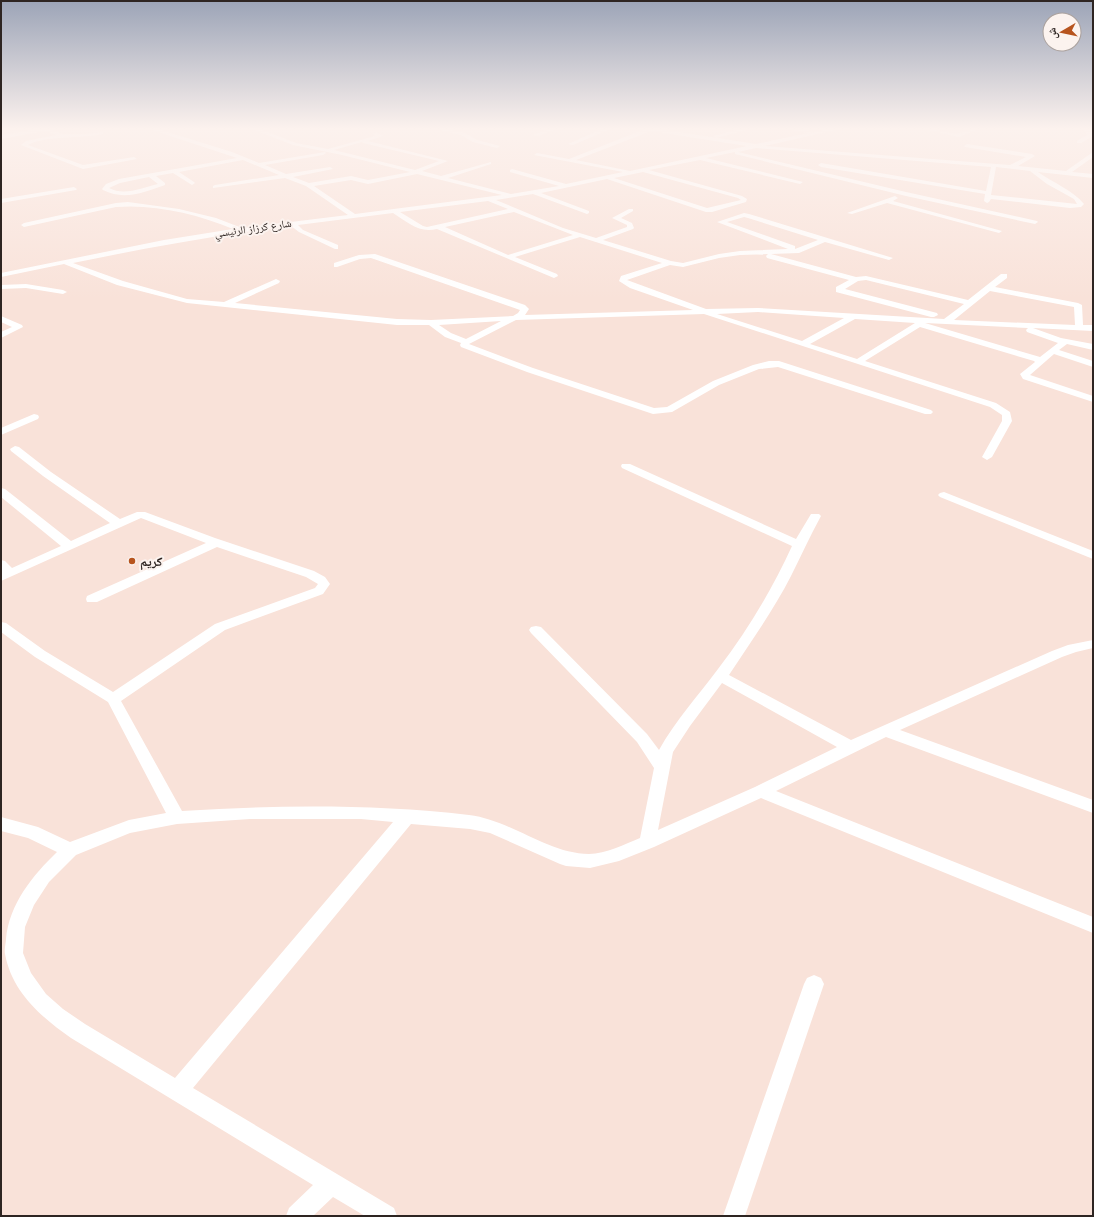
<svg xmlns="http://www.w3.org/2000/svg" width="1094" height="1217" font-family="Roboto,'Noto Naskh Arabic',sans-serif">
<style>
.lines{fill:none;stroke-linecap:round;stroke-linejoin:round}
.minor{fill:#fff;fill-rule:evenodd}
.poi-dot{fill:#b7541e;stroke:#fcf3ef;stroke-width:1.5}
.labels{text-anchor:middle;stroke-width:4;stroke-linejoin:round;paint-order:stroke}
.far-street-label{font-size:11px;fill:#2e2522;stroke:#fcf3ef}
.poi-label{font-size:13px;font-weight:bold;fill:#2e2522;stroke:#fcf3ef;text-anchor:start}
</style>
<rect width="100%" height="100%" fill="#f9e2d9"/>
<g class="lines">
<g class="minor">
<path d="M37 129H50L63 134H87L103 132V134C81 139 46 135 28 145L83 165 134 157 137 159 83 169 21 145 26 141 56 135 45 131 1 139V135Z"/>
<path d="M149 129H158L232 152 259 163 325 152 326 153 323 155 265 165 286 174 330 167 333 169 293 177 309 183 351 176 368 180 410 172 342 155 293 145 252 129H260L296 143 328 149 375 136 373 134 376 132 383 136 368 141 448 161 422 171 441 176 491 162V164L448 178 511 194 559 186 510 172V170L512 169 566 184 623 172 534 155 537 153 569 159 645 129H660L756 144 808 133 785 129 809 130 811 133 829 129H840L765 146 1010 165 1026 157 965 147 964 146 967 144 1032 154 1035 156 1018 166 1066 171 1093 152V157L1072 172 1093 174V178L1038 172C1052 182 1074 191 1084 204L1081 207 1070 208 991 199 989 202 987 203 984 201 985 194 821 167 818 165 821 163 986 191 991 167 756 148 738 152 906 192 1037 221 1038 222 1035 224 906 196 735 154V152L706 158 803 182 800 184 700 160 649 170 742 196 747 199 746 202 712 212H706L607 179 541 193 589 211V213L587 214 533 194 496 200 563 228 596 238 627 227V225L612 218 629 209H633V211L621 218 632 223 634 228 633 229 603 240 671 261 683 263 719 254 740 251 788 249 717 222 744 213 749 214 893 258 889 260 825 242 799 253 771 254 856 277 866 276 968 300 1001 274H1007V278L995 287 1078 303 1082 305 1083 325H1093V331L1033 328 1061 338 1093 344V350L1067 344 1059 350 1093 361V367L1054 354 1030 375 1093 396V402L1023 379 1020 374 1035 362 1034 361 920 327 865 361 996 403 1010 412 1012 421 992 457 987 460 982 457 1002 421V415L990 407 704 314 516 320 469 344 533 368 654 408 667 407 713 381 753 365 769 361H779L931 410 933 412 931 414H925L778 367 759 369 719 385 672 412 653 414 527 372 461 347 460 345 461 343 445 337 429 325H397L187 303 117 285 64 264 1 277V273L164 240 233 229C197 214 155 204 116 207L24 227 21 225 24 223 116 203 128 202 179 209 216 218 242 228 348 215 306 186 285 178 213 188V186L215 185 279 175 243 160 179 172 194 182 195 183 192 185 173 173 156 176 165 183V185C145 192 124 201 103 190L102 189 106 184 119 179 237 158ZM651 131 740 145 747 146 630 171 576 160ZM362 142 363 143 439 161 415 170 334 150ZM996 167 1030 171 1047 184 1074 199 1077 204 991 195ZM643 172 738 198 741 200 707 208 614 178ZM417 174 502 195 355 214 314 186 351 180 368 184ZM149 177 158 184C142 188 124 196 109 188L120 183ZM488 201 508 209 427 227 423 226 400 212ZM514 212 573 235 508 255 445 227ZM393 213C409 223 418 233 437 229L554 278 558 276 557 274 515 257 580 237 662 263 621 276 619 281 630 288 693 310 525 315 529 309 525 305 375 254 359 255 334 263V267H337L360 259 371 258 520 310 518 313 513 316 431 320 397 319 235 303 279 283 280 281 276 279 224 302 187 299 123 281 73 263C146 248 218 235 291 226L299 232 335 249H338V245L303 230 298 225ZM744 217 748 218 818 240 795 249V246L727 222ZM768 254 766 256 767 258 849 280 836 287V292L931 317H934L938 315 937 313 845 289 858 281 866 280 964 304 944 319 758 308 706 309 627 280 670 265 683 267 719 258 740 255ZM990 291 1074 307 1075 325 954 320ZM758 312 844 318 802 341 717 314ZM855 319 915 323 857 359 810 344ZM501 321 466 339 451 333 439 325ZM925 323 1028 328 1026 330 1027 332 1058 343 1040 357Z"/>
<path d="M435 129H446L465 133 477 140 500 146 497 148 473 142 461 135Z"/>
<path d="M549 129H557L538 136 533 135Z"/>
<path d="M602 129H610L573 145 568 144Z"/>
<path d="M740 129H750L716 138 713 136Z"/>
<path d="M923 129C934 129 951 134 959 133 966 132 971 129 979 129L959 137Z"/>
<path d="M1083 129H1089L1093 133V136L1081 143H1077V141L1087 135Z"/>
<path d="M74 187 77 189 76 190 1 203V199Z"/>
<path d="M895 196 898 198 893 201 1002 231 999 233 887 203 852 214 847 213Z"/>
<path d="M26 284 63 290 67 292 63 294 26 288 1 289V285Z"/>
<path d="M1 316 22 325 23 327 1 338V332L12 327 1 322Z"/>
<path d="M34 414 38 415 39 417 38 419 1 435V428Z"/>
<path d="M15 446 19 447 51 472 120 519 137 512H145L215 538 314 571 325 577 330 584 323 594 225 630 121 701 182 811C277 805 373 804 469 815 511 820 548 854 589 854 606 854 625 844 640 838L654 768 637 742 531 633 529 630 531 627 536 626 541 627 647 734 659 750C675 721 698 696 718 669 747 631 772 590 792 546L622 468 621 466 622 464H630L796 539 811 514H819L821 516C810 536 801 556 791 576 773 611 750 643 729 675L851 740 1052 651 1068 645 1093 640V648L1076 652 1062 657 900 730 1093 800V813L886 737 776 791 1093 917V933L761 798 654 847 619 861 590 868 566 866 560 864 490 833 470 829 411 824 193 1088 394 1208 397 1216H365L333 1197 313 1216H286L289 1208 313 1185 71 1038C41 1017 12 992 5 954 4 949 6 943 6 939 9 904 33 875 57 852L28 838 1 831V817L38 827 70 842 129 820 166 813 108 702 35 657 1 632V622L6 623 45 651 113 692 215 624 315 588 318 584 306 577 217 547 97 602H87L86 599 87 596 206 543 141 518 1 581V560L5 561 12 568 61 546 1 497V488L5 489 71 541 110 523 43 476 11 451 10 449ZM722 683 837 747 755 787 658 830 673 752 690 726ZM250 819H361L393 822 175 1078 85 1024 63 1009 46 994 31 973 23 953 25 927 34 905 49 882 76 855 130 833 177 824Z"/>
<path d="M944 492 1093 551V559L940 497 938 495 940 493Z"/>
<path d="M814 975 821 978 824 984 745 1216H723L804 984 807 978Z"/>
</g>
</g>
<linearGradient id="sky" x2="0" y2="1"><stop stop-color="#9ca4b7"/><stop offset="0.43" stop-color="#fcf2ee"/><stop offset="1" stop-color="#fcf2ee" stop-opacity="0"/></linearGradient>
<rect width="1094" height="299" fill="url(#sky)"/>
<circle class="poi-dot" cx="132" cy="561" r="4"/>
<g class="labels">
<g class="far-street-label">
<text transform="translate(253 228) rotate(-8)" y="4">شارع كرزاز الرئيسي</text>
</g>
<g class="poi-label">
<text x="140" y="566">كريم</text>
</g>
</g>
<rect width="1094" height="1217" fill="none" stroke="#2e2522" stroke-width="4"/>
<g transform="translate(1062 32) rotate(261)"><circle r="19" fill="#fcf3ef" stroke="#aaa19d"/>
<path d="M0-3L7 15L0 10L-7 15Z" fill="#b7541e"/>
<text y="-6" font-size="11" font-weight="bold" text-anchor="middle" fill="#2e2522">ش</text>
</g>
</svg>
